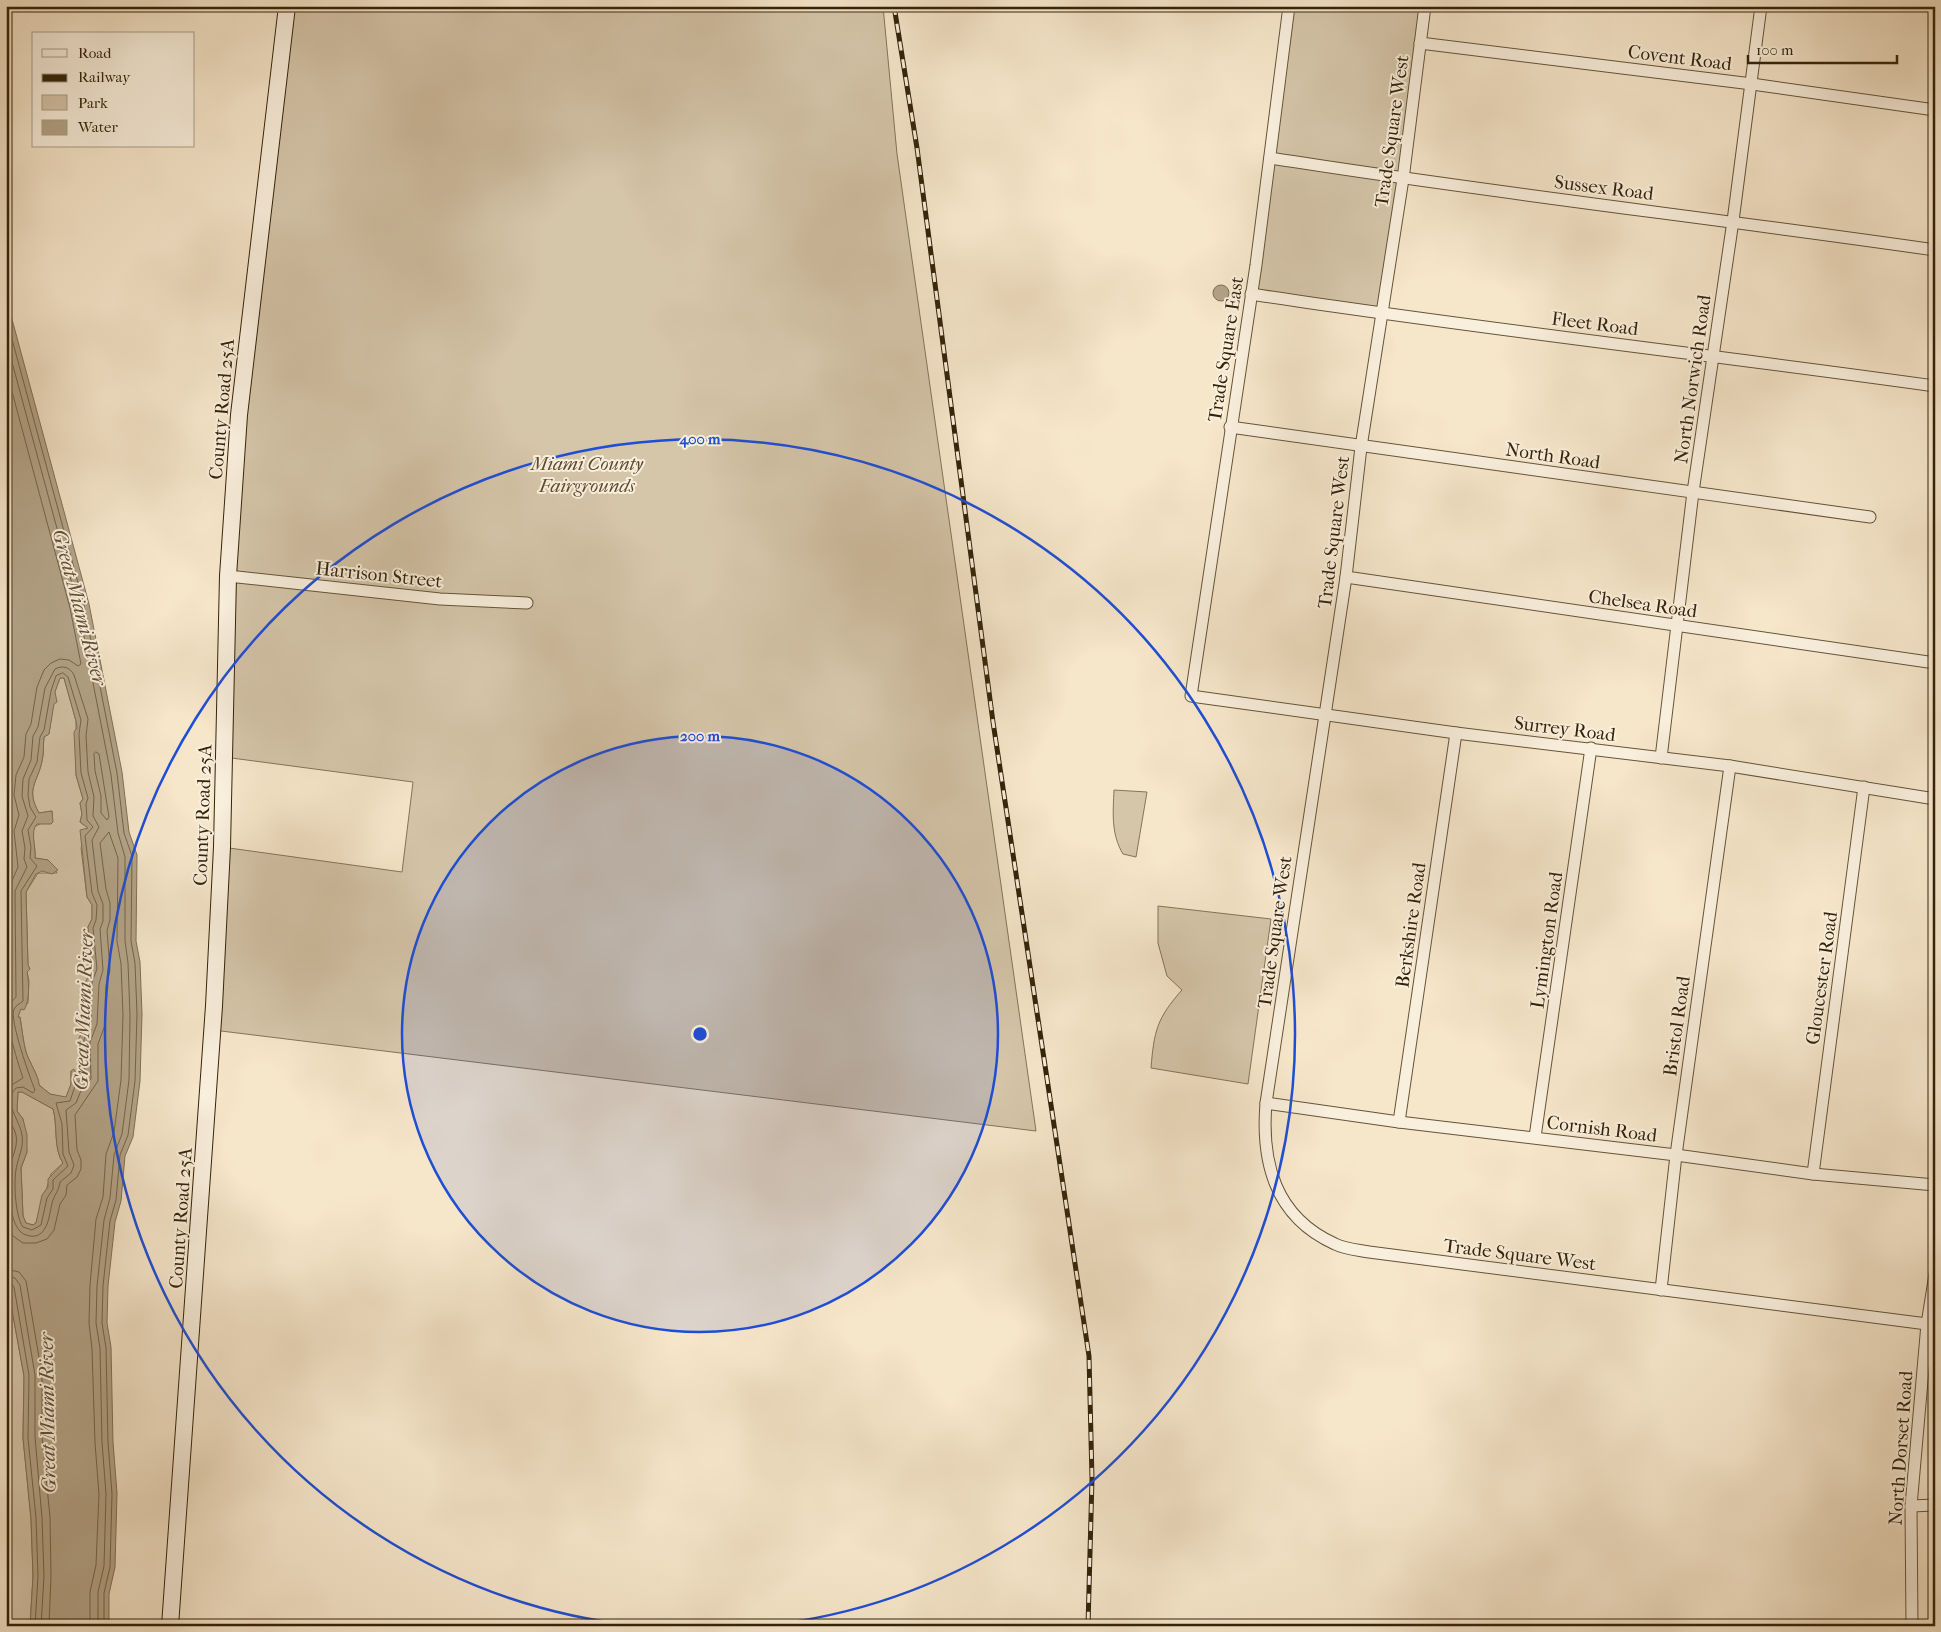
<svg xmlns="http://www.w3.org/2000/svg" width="1941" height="1632" font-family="'IM FELL French Canon',serif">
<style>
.green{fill:#d5c5a9;stroke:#847458}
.water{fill:#b4a488;stroke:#817055;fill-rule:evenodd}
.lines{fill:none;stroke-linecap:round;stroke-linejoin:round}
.shore{stroke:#746448;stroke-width:1}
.minor-casing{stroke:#645438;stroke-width:13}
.secondary-casing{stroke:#342308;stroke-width:18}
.minor{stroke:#f9efdd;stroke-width:11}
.secondary{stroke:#f9efdd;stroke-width:16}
.rail-casing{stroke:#342308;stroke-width:5}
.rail{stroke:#f9efdd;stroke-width:3;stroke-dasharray:9;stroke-linecap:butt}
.ring{fill:none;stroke:#1d4ed8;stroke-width:2.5}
.labels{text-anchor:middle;stroke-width:4;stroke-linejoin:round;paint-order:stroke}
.street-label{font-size:19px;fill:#342308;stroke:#f9efdd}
.park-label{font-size:19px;font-style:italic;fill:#5c4c30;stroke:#f9efdd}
.water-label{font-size:20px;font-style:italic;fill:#615035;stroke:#f9efdd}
.centre{fill:#1d4ed8;stroke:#f9efdd;stroke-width:2.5}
.ring-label{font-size:15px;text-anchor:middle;font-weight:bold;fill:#1d4ed8;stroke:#f9efdd;stroke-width:4;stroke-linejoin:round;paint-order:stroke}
</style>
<rect width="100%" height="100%" fill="#f6e6ca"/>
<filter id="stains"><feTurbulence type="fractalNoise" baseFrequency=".004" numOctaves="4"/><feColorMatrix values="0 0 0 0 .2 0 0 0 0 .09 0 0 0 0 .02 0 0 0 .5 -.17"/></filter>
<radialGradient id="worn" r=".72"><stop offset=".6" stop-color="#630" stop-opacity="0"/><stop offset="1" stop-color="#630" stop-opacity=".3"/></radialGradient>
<g class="green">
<path d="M287 6H883L897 154 1036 1131 213 1030 222 847 402 872 413 782 224 757 228 576Z"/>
<path d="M1289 6H1425L1383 314 1251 294Z"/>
<path d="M60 678H64L76 721V775L83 799 80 803 82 814 80 822 88 828 81 848 87 897 92 905V919L88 927 92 969 87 986 86 1021 79 1039 80 1076 71 1071V1084L66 1098 50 1094 39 1085C39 1077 29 1062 26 1052 23 1041 22 1029 20 1017L18 1018V1011L28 1003 29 981 27 972 30 969 28 966 26 892 38 873H57L48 860 35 858C36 847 31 837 34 827L52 818V811L39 813C25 789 38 782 42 761 44 753 43 745 44 737L49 734 55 691Z"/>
<path d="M1114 790 1147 792 1136 857 1123 854C1111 834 1113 813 1114 790Z"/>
<path d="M1158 906 1271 919 1248 1084 1151 1068C1154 1031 1157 1018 1182 990L1167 976 1158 943Z"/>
<path d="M18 1092H22L53 1109C58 1126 53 1148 63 1163L51 1174 36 1223 33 1225 26 1223 23 1216 21 1168 27 1152 23 1119 17 1111Z"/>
<path d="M6 1277 24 1376 23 1438 31 1519 33 1576 30 1626H6Z"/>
</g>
<g class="water">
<circle cx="1221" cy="293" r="8"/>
<path d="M6 297 89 604 122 772 129 832 137 855 136 941 140 962 142 1014 140 1081 133 1137 125 1156 121 1201 115 1222 108 1286 107 1323 111 1347 113 1442 117 1493 115 1567 109 1594V1626H30L33 1576 31 1519 23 1438 24 1376 6 1277ZM60 678H64L76 721 77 728 74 732 76 775 83 799 80 803 82 814 80 822 88 828 80 830 87 897 92 905V919L88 927 92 969 85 983 87 986 86 1021 79 1039 80 1076 78 1077 74 1069 71 1071V1084L66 1097 50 1094 39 1085C39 1076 29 1062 26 1052 23 1041 22 1029 20 1017H18L21 1009 24 1010C30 1001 29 982 27 972L30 969 28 965 26 892 36 874 42 871 52 874 58 870 48 860 35 858C36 847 30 831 37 824H51L53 822 52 811 39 813C25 789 38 782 42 761 44 753 43 745 44 737L49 734 54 704 57 702 55 692ZM18 1092H22L53 1109C58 1126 53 1148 63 1163L48 1179V1187L42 1195 36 1223 33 1225 26 1223 23 1216 21 1168 27 1152V1135L23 1119 17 1111Z"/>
</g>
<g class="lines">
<g class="shore">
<path d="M6 317 84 605 117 773 124 833 132 856 131 941 135 963 137 1014 135 1081 128 1135 120 1155 116 1200 110 1221 103 1286 102 1323 106 1348 108 1442 112 1494 110 1567 104 1593V1626"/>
<path d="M6 340 78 606 111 775 118 833 125 857V941L128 963 130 1015 129 1080 122 1134 114 1155 110 1198 104 1220 97 1286 96 1323 100 1348 102 1442 106 1494 104 1566 98 1592V1626"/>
<path d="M6 369 70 608 81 664 78 666 69 660 60 659 51 663 44 670 37 687 31 724 26 734 24 757 16 775 14 795 19 815 14 831 18 867 8 890 9 988 6 997"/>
<path d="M63 673 68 677 81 720 79 734 81 773 88 798 86 804 87 820 93 827 85 836 92 893 97 905 96 920 93 928 97 969 92 982 91 1022 84 1040 85 1077 76 1083 70 1101 56 1103 62 1124 63 1154 68 1166 53 1180V1189L47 1198 41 1225 32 1230 23 1227C15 1216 13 1179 17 1165 19 1155 24 1146 22 1135 20 1120 2 1102 16 1088L23 1087 33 1093 35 1090C30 1078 9 1019 14 1009 16 1005 20 1004 23 1001L21 891 37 866 30 858 31 847 28 830 36 817 30 807 28 795 29 779 37 762 40 737 44 730 51 691 56 676Z"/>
<path d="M96 752 99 754 109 817 107 820 101 813V796L95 771 94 754Z"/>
<path d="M6 1097 10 1086 23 1078C19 1067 5 1021 7 1010 8 1004 13 1001 16 997L15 891 27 867 24 859 25 848 22 831 28 816 22 796 23 779 31 760 33 736 38 727 45 688 55 669C63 665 70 667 74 675L88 719 86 736 88 772 94 797 93 816 99 827 92 840 98 891 103 904V921L100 929 103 970 99 984 97 1024 90 1042 91 1079 82 1088 76 1103 66 1110 69 1152 74 1165 71 1173 60 1182C59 1191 54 1195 52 1203 49 1217 47 1242 26 1235 8 1230 7 1181 10 1165 13 1155 18 1146 16 1135 14 1127 10 1122 6 1115"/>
<path d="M6 1225 13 1236 23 1243H36L47 1239 54 1230 60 1204 66 1195 67 1185 77 1177 81 1169V1160L77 1150 75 1115 98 1081V1044L105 1025 106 986 110 970 107 930 110 920V903L106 889 100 843 109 832 118 858 117 941 121 964 123 1015 121 1080 114 1132 106 1154 103 1197 96 1219 90 1285 89 1323 92 1349 95 1443 99 1494 96 1565 90 1592V1626"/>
<path d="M6 1269 19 1272 26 1281 42 1375V1437L50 1517 51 1576 49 1626"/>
<path d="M6 1276 15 1278 20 1285 35 1375V1437L42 1518 44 1576 41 1626"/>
<path d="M6 1282 11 1283 14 1287 29 1375 28 1438 36 1518 38 1576 35 1626"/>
</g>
<g class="minor-casing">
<g id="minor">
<path d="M1289 6 1256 265 1191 696 1456 733 1730 766 1935 799"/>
<path d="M1425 6 1403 179 1361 447 1346 577 1266 1103C1261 1163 1275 1217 1335 1244 1345 1249 1358 1250 1369 1252L1927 1324"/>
<path d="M1420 43 1752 84 1935 110"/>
<path d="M1270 158C1491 193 1713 218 1935 250"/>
<path d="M1251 294C1478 329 1707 354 1935 386"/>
<path d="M1230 427 1870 517"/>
<path d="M228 576 440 599 527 603"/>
<path d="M1346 577 1935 663"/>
<path d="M1661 758 1693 492 1733 221 1761 6"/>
<path d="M1266 1103 1399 1122 1676 1155 1813 1174 1935 1185"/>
<path d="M1399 1122 1456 733"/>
<path d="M1535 1137 1591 748"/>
<path d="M1813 1174 1864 787"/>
<path d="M1661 1290 1676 1155 1730 766"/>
<path d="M1911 1506 1935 1505"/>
<path d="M1912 1626 1911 1506 1927 1324 1935 1274"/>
</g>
</g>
<g class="secondary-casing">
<path id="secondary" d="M170 1626 214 1006 222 847 228 576 239 415 287 6"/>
</g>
<use href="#minor" class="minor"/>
<use href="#secondary" class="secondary"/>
<g class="rail-casing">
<path id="rail" d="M894 6 917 148 993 722 1089 1356 1092 1479 1088 1626"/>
</g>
<use href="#rail" class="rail"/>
</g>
<circle cx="700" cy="1034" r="298" fill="#1d4ed8" fill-opacity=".12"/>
<g class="ring">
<circle cx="700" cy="1034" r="298"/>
<path d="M638 1626A595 595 0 1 1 762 1626"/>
</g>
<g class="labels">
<g class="street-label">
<text transform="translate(1680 57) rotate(7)" y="7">Covent Road</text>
<text transform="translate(1391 131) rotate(-82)" y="7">Trade Square West</text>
<text transform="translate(1604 187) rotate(7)" y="7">Sussex Road</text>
<text transform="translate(1595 323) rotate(7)" y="7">Fleet Road</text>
<text transform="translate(1225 349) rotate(-81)" y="7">Trade Square East</text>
<text transform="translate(1692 379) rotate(-82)" y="7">North Norwich Road</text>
<text transform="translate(221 409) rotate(-85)" y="7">County Road 25A</text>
<text transform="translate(1553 455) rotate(8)" y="7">North Road</text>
<text transform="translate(1333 532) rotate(-83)" y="7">Trade Square West</text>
<text transform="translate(379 574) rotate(6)" y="7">Harrison Street</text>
<text transform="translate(1643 603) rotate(8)" y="7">Chelsea Road</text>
<text transform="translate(1565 728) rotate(7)" y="7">Surrey Road</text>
<text transform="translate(202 815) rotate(-88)" y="7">County Road 25A</text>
<text transform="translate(1410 925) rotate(-82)" y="7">Berkshire Road</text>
<text transform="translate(1274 932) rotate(-82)" y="7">Trade Square West</text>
<text transform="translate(1546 940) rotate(-82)" y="7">Lymington Road</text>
<text transform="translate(1821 978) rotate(-82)" y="7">Gloucester Road</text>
<text transform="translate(1676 1026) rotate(-82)" y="7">Bristol Road</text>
<text transform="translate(1602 1128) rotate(7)" y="7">Cornish Road</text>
<text transform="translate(180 1218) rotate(-86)" y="7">County Road 25A</text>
<text transform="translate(1520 1254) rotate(7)" y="7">Trade Square West</text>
<text transform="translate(1900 1448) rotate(-86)" y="7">North Dorset Road</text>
</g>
<g class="park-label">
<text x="587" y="470">Miami County<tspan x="587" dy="22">Fairgrounds</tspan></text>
</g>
<g class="water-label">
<text transform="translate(80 607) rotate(75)" y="7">Great Miami River</text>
<text transform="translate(83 1010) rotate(-88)" y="7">Great Miami River</text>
<text transform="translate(47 1413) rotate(-91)" y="7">Great Miami River</text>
</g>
</g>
<circle cx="700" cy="1034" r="8" class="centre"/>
<g class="ring-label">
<text x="700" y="444">400 m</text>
<text x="700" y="741">200 m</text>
</g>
<rect width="1941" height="1632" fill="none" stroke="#f6e6ca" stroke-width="25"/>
<rect x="8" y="8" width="1926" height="1617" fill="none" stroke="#342308" stroke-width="2.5"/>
<rect x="12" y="12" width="1916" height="1607" fill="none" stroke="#342308"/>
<rect x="32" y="32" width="162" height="115" fill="#f9efdd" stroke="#aa9d88"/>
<rect x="42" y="49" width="25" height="8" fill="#f9efdd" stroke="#aa9d88"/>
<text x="78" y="58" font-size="15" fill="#342308">Road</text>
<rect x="42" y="74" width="25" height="8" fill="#342308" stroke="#aa9d88"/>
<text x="78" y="82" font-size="15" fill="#342308">Railway</text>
<rect x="42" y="95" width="25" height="15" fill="#d5c5a9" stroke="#aa9d88"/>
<text x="78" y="108" font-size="15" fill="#342308">Park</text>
<rect x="42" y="120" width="25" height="15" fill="#b4a488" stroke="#aa9d88"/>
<text x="78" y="132" font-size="15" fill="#342308">Water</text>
<path d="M1748 55v8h149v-8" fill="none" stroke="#342308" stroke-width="2.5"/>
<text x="1756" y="55" font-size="15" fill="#342308" stroke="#f9efdd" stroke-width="4" paint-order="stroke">100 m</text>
<rect width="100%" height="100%" filter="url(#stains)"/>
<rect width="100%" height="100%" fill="url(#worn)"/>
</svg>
